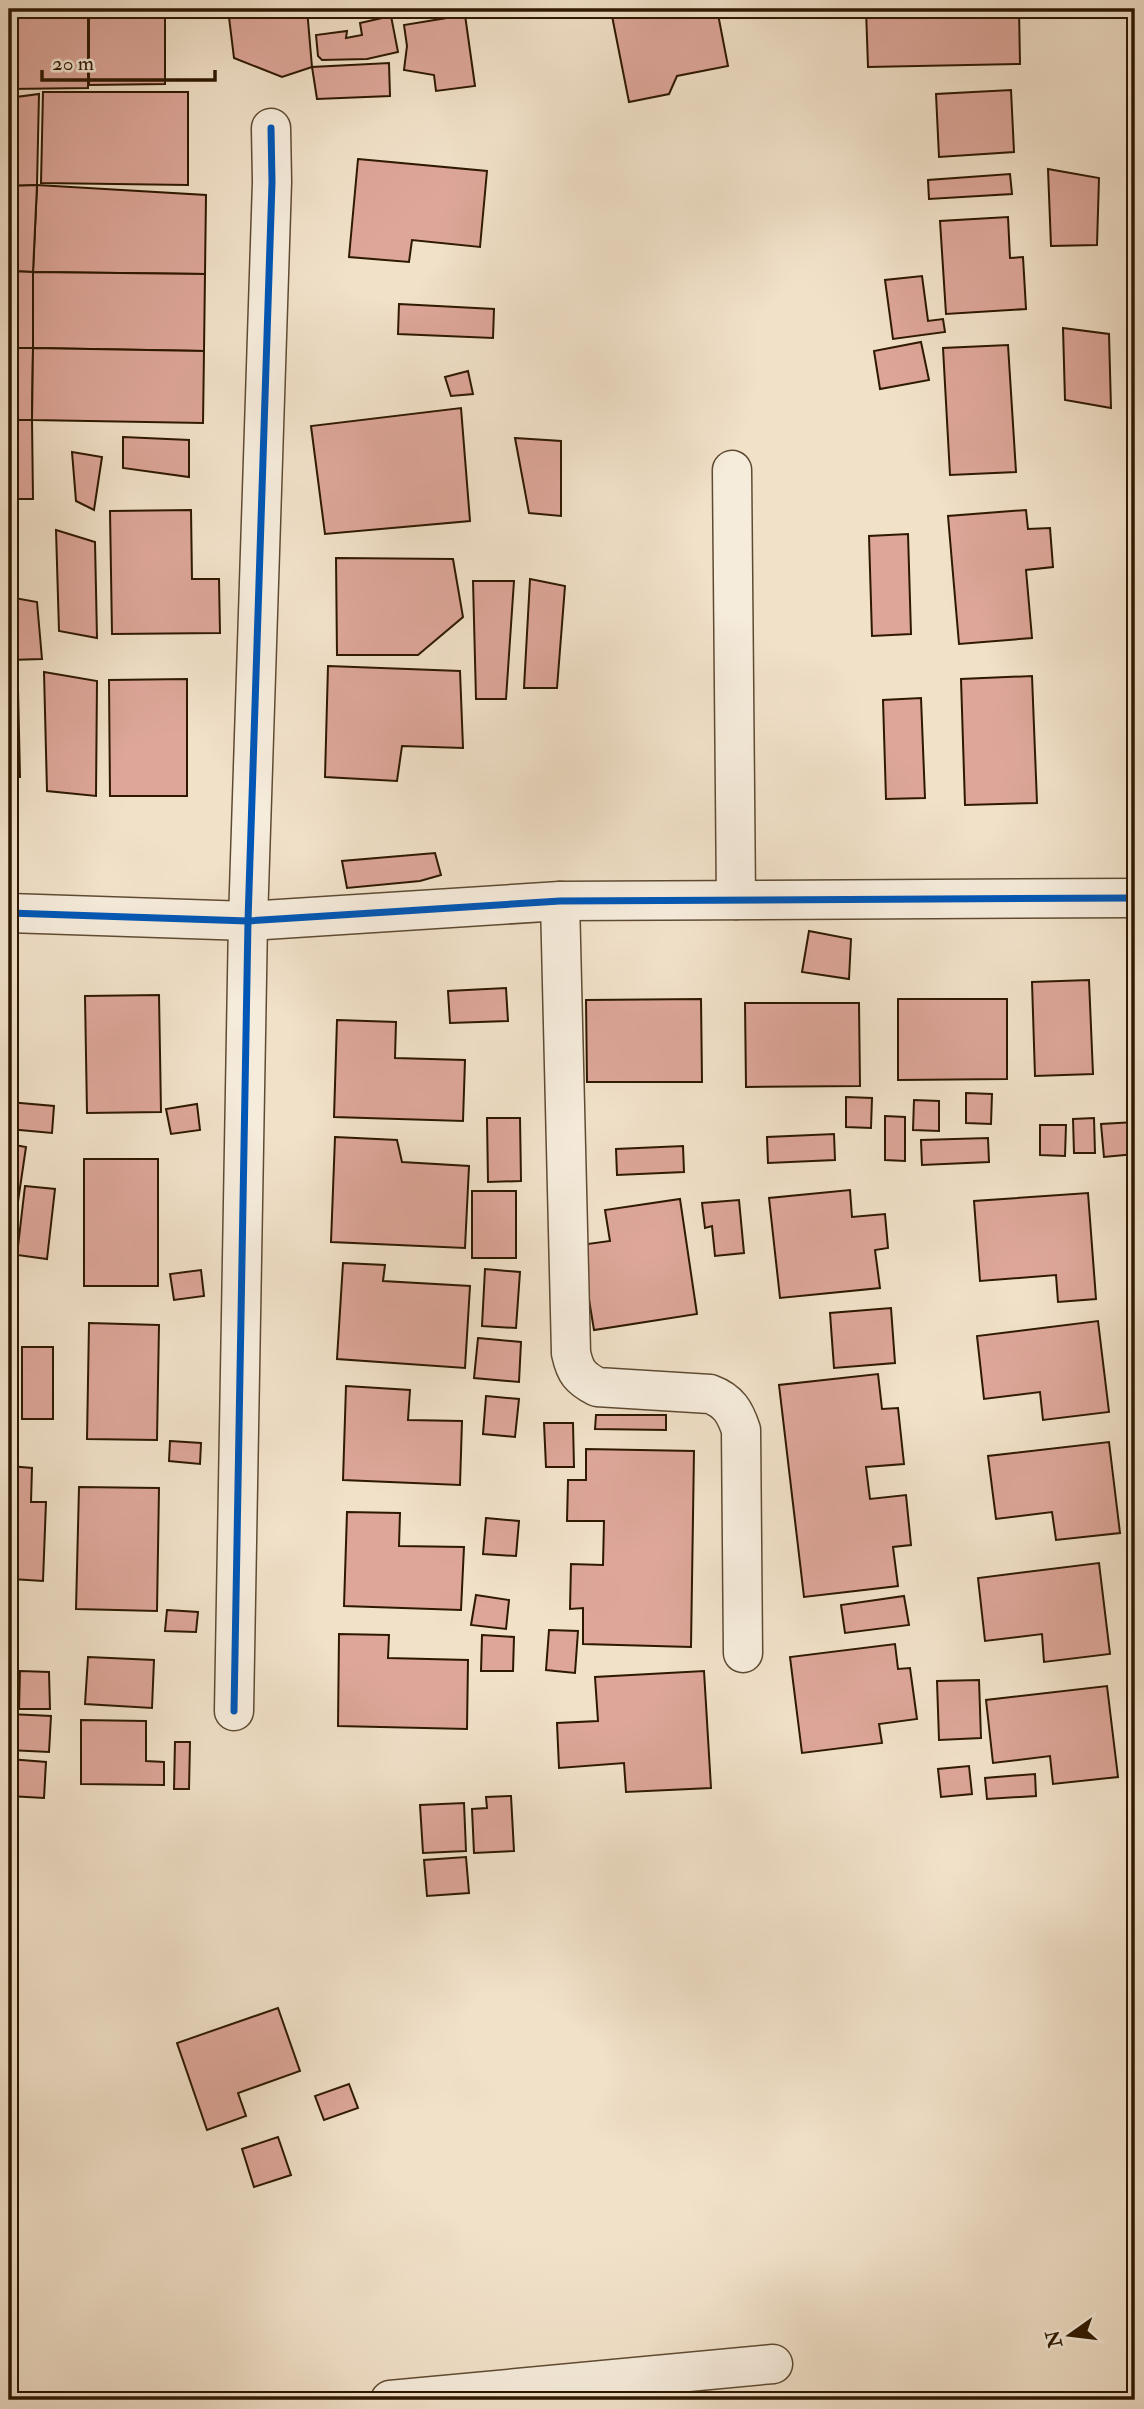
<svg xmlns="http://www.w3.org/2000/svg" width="1144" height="2409" font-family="'IM FELL Double Pica',serif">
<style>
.building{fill:#dda699;stroke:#2e1900;stroke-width:2}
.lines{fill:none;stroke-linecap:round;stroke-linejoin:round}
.minor-casing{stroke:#5f4b32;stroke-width:41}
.minor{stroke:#f6ecdc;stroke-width:38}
.cycleway-casing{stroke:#f6ecdc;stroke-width:11}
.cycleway{stroke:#0057b8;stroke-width:7}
</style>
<rect width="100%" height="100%" fill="#f1e1c9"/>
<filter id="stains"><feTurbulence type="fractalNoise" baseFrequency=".00286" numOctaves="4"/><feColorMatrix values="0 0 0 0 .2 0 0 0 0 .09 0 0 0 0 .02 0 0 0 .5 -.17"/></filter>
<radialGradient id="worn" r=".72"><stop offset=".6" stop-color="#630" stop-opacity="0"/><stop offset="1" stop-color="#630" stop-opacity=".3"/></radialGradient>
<g class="building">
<path d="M9 9H88V88L9 89Z"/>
<path d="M89 9H165V84L89 85Z"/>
<path d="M228 9H307L312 67 282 77 234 58Z"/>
<path d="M651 9H717L728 66 677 76 669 94 629 102 612 16Z"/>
<path d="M866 9H1019L1020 64 868 67Z"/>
<path d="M465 15 475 86 436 91 434 75 404 70 407 46 404 25Z"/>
<path d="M391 16 398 52 367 59 322 60 318 56 316 35 347 31 346 38 362 35 360 23Z"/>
<path d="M389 63 390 96 317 99 312 67Z"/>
<path d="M1011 90 1014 152 939 157 936 94Z"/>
<path d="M43 92H188V185L41 183Z"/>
<path d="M39 94 37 185 9 186V98Z"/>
<path d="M358 159 487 171 480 247 412 240 409 262 349 257Z"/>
<path d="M1048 169 1099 178 1097 245 1051 246Z"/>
<path d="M1010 174 1012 194 929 199 928 180Z"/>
<path d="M37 185 206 195 205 274 33 272Z"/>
<path d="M37 185 33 272 9 271V186Z"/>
<path d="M1008 217 1010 258 1023 257 1026 309 946 314 940 221Z"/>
<path d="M9 271 33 272V348H9Z"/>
<path d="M33 272 205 274 204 351 33 348Z"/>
<path d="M922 276 928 321 943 319 945 332 893 339 885 280Z"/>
<path d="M399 304 494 309 493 338 398 334Z"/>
<path d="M1063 328 1109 334 1111 408 1065 400Z"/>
<path d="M921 342 929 380 880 389 874 351Z"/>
<path d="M1008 345 1016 472 950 475 943 348Z"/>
<path d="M9 348H33L32 420H9Z"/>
<path d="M33 348 204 351 203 423 32 420Z"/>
<path d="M468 371 473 394 451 396 445 377Z"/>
<path d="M461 408 470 521 325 534 311 426Z"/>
<path d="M9 420H32L33 499H9Z"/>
<path d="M123 437 189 440V477L123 468Z"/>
<path d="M515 438 561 441V516L529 513Z"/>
<path d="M72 452 102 457 94 510 76 501Z"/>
<path d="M191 510 192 579H219L220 633 112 634 110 511Z"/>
<path d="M1026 510 1028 529 1050 528 1053 567 1026 570 1032 638 959 644 948 516Z"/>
<rect x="9" y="511" width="5" height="51"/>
<path d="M56 530 95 542 97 638 59 631Z"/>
<path d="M908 534 911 634 872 636 869 536Z"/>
<path d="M336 558 453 559 463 617 418 655H337Z"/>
<path d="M530 579 565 586 557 688H524Z"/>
<path d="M473 581H514L506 699H476Z"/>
<path d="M9 597 37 602 42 659 9 660Z"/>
<path d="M328 666 460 671 463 748 402 746 397 781 325 777Z"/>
<path d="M44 672 97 681 96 796 47 791Z"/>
<path d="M1032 676 1037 803 965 805 961 679Z"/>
<path d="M187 679V796H110L109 680Z"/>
<path d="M9 687 18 689 20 777 9 776Z"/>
<path d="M921 698 925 798 886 799 883 700Z"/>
<path d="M435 853 441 875 420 881 347 888 342 861Z"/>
<path d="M809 931 851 939 849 979 802 972Z"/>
<path d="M1089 980 1093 1074 1035 1076 1032 982Z"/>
<path d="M506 988 508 1021 450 1023 448 991Z"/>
<path d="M9 993H15L17 1079H9Z"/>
<path d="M159 995 161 1112 87 1113 85 996Z"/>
<path d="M701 999 702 1082H587L586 1000Z"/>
<path d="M898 999H1007V1079L898 1080Z"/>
<path d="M745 1003H859L860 1086 746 1087Z"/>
<path d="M337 1020 396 1022 395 1058 465 1060 463 1121 334 1117Z"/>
<path d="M966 1093 992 1094 991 1124 966 1123Z"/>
<path d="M846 1097 872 1098 871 1128 846 1127Z"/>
<path d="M914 1100 939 1101V1131L913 1130Z"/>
<path d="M9 1102 54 1106 52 1133 9 1129Z"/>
<path d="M197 1104 200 1130 171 1134 166 1109Z"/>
<path d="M885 1116 905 1117V1161L885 1160Z"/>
<path d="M487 1118H520L521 1181 488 1182Z"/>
<path d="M1094 1118 1095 1153H1074L1073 1119Z"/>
<path d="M1135 1122V1154L1104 1157 1101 1124Z"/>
<path d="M1040 1125H1066L1065 1156 1040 1155Z"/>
<path d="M834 1134 835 1160 768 1163 767 1137Z"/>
<path d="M335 1137 397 1140 402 1162 469 1166 465 1248 331 1242Z"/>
<path d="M988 1138 989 1162 922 1165 921 1140Z"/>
<path d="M9 1144 26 1147 16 1215 9 1214Z"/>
<path d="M683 1146 684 1172 617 1175 616 1149Z"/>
<rect x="84" y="1159" width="74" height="127"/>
<path d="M25 1186 55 1189 47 1259 17 1255Z"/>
<path d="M850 1190 852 1217 885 1214 888 1248 875 1250 880 1288 780 1298 769 1198Z"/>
<rect x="472" y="1191" width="44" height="67"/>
<path d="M1088 1193 1096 1299 1058 1302 1056 1275 980 1281 974 1201Z"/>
<path d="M680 1199 697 1314 594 1330 580 1245 610 1241 605 1210Z"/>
<path d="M739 1200 744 1253 715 1256 712 1226 705 1228 702 1203Z"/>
<path d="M343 1263 385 1265 383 1281 470 1286 465 1368 337 1359Z"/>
<path d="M485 1269 520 1272 516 1328 482 1326Z"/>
<path d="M201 1270 204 1296 174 1300 170 1274Z"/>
<path d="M891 1308 895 1363 834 1368 830 1313Z"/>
<path d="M1098 1321 1109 1412 1043 1420 1040 1392 984 1399 977 1336Z"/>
<path d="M89 1323 159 1325 157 1440 87 1439Z"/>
<path d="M478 1338 521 1342 519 1382 474 1378Z"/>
<rect x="22" y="1347" width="31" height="72"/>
<path d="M878 1374 882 1409 898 1408 904 1464 866 1467 870 1499 906 1495 911 1545 893 1547 898 1586 804 1597 779 1385Z"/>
<path d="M346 1386 410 1390 408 1420 462 1421 460 1485 343 1480Z"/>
<path d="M486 1396 519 1399 515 1437 483 1434Z"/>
<path d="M596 1415H666V1430L595 1429Z"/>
<path d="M544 1423H573L574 1467H546Z"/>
<path d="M170 1441 201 1443 200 1464 169 1461Z"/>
<path d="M1109 1442 1120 1533 1056 1540 1052 1512 996 1519 988 1456Z"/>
<path d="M586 1449 694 1451 691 1647 583 1644V1608L570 1609 571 1564 603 1565 604 1521H567L568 1480H586Z"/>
<path d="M9 1466 32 1468 31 1502H46L43 1581 12 1579 13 1539H9Z"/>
<path d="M79 1487 159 1488 157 1611 76 1609Z"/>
<path d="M347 1512 400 1513 399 1546 464 1547 461 1610 344 1606Z"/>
<path d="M486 1518 519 1521 516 1556 483 1554Z"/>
<path d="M1099 1563 1110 1654 1044 1662 1042 1634 985 1641 978 1578Z"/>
<path d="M476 1595 509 1600 506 1629 471 1625Z"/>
<path d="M904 1596 909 1625 845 1633 841 1605Z"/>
<path d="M167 1610 198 1612 196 1632 165 1631Z"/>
<path d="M549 1630 578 1631 575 1673 546 1670Z"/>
<path d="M339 1634 389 1635 388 1658 468 1660 467 1729 338 1726Z"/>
<path d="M482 1635 514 1637 513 1671H481Z"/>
<path d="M895 1644 898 1669 910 1668 917 1719 879 1724 882 1743 802 1753 790 1657Z"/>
<path d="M88 1657 154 1660 152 1708 85 1704Z"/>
<path d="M20 1671 49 1672 50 1709H19Z"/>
<path d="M704 1671 711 1788 626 1792 624 1763 559 1768 557 1723 598 1721 595 1677Z"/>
<path d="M979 1680 981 1738 939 1740 937 1681Z"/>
<path d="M1107 1686 1118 1777 1053 1784 1050 1756 993 1763 986 1700Z"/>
<path d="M9 1714 51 1716 49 1752 9 1750Z"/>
<path d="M81 1720 146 1721V1761L164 1762V1785L81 1784Z"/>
<path d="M175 1742H190L189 1789H174Z"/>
<path d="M9 1759 46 1762 44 1798 9 1796Z"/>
<path d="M969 1766 972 1794 941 1797 938 1769Z"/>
<path d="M1035 1774 1036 1796 987 1799 985 1778Z"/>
<path d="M511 1796 514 1851 474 1853 472 1809 487 1808 486 1797Z"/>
<path d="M464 1803 466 1851 423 1853 420 1805Z"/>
<path d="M466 1857 469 1893 427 1896 424 1860Z"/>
<path d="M278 2008 300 2071 238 2093 246 2116 207 2130 177 2043Z"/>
<path d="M349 2084 358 2108 324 2120 315 2096Z"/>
<path d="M278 2137 291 2175 254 2187 242 2149Z"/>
</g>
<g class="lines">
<g class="minor-casing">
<g id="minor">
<path d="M732 470 736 900"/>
<path d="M560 901 571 1353C575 1372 580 1378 597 1387L710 1394C729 1401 735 1412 741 1430L743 1653"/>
<path d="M9 913 248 921 560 901 1135 898"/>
<path d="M234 1711 248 921 272 182 271 128"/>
<path d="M390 2400 773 2364"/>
</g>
</g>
<use href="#minor" class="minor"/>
<g class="cycleway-casing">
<g id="cycleway">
<path d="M9 913 248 921 560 901 1135 898"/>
<path d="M234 1711 248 921 272 182 271 128"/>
</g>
</g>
<use href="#cycleway" class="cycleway"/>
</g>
<rect width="1144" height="2409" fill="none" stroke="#f1e1c9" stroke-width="35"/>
<rect x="10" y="10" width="1123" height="2388" fill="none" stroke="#2e1900" stroke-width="3.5"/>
<rect x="18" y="18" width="1109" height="2374" fill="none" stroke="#2e1900" stroke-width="2"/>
<g transform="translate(1070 2335) rotate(256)" stroke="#f6ecdc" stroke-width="5" paint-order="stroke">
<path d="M0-5L12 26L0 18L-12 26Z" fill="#2e1900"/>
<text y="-10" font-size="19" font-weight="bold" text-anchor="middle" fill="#2e1900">N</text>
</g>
<path d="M42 70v10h173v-10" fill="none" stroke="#2e1900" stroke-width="3.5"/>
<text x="52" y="70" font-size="21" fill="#2e1900" stroke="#f6ecdc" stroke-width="5" paint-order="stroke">20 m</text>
<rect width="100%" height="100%" filter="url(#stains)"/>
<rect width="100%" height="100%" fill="url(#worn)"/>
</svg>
